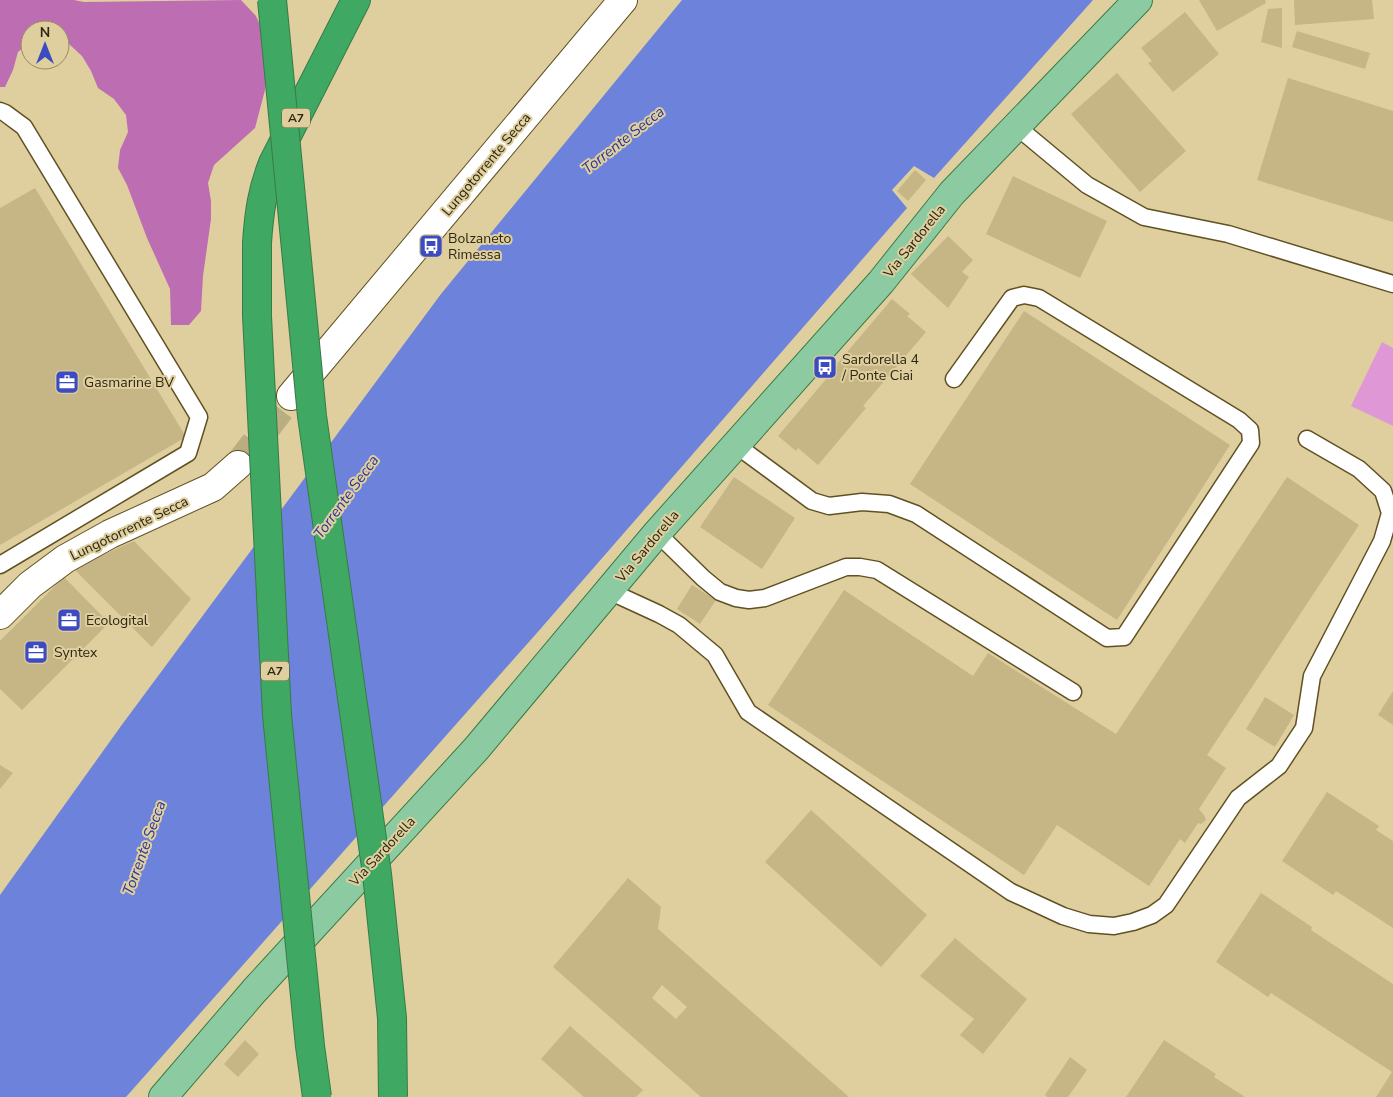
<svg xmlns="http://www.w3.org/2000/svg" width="1393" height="1097" font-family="'Nunito Sans',sans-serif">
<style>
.green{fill:#df98d5}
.forest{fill:#bd6eb3}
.water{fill:#6d82da}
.building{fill:#c6b685;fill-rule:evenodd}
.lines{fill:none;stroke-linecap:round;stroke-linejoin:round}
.secondary-tunnel{stroke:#bbad82;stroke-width:28;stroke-dasharray:28 14;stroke-linecap:butt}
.service-casing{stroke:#605123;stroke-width:19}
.secondary-casing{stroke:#605123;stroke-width:30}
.primary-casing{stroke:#397b47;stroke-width:30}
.motorway-casing{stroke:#397b47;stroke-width:30}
.service{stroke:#fff;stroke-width:16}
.secondary{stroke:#fff;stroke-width:28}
.primary{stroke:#8ccba1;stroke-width:28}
.motorway{stroke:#3fa863;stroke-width:28}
.motorway-bridge-casing{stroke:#397b47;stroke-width:30;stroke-linecap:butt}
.motorway-bridge{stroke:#3fa863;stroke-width:28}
.labels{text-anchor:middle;stroke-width:4;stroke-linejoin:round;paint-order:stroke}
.shield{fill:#dfcf9e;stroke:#62593d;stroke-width:1}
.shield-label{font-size:12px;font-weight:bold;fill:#2d2713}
.street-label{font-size:14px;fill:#2d2713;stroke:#dfcf9e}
.poi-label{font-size:14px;fill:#2d2713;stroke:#dfcf9e;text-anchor:start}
.water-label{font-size:15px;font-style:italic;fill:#2a349a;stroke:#dfcf9e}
</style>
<rect width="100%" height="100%" fill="#dfcf9e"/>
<path class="green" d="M1382 342 1393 348V426L1351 406Z"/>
<path class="forest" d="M0 0H74L84 2 241 0 256 16 264 34 267 72 265 90 255 128 214 165 208 183 211 201V219L203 276 201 311 189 325H171L170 289 147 238 127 185 118 168 120 150 128 132 126 115 114 99 98 88 91 71 82 56 69 44 60 41V30H30V42L18 52 13 70 5 87H0Z"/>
<path class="water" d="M682 0H1093L934 178 914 166 892 190 907 208 536 634 126 1097H0V895L121 726 441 294Z"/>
<g class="building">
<path d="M1199 0H1265L1266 3 1217 31Z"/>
<path d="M1294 0H1372L1374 19 1295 25Z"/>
<path d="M1282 8V48L1261 42 1268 9Z"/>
<path d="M1185 12 1219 54 1173 92 1148 63 1152 61 1141 48Z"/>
<path d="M1297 31 1370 53 1365 69 1292 47Z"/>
<path d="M1117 73 1186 151 1140 192 1071 114Z"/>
<path d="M1288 78 1393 111V222L1257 180Z"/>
<path d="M915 170 926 180 908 201 897 191Z"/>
<path d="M1013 176 1107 221 1080 278 986 234Z"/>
<path d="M35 188 186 437 0 545V208Z"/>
<path d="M948 236 973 260 962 272 969 277 948 308 911 274Z"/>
<path d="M892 299 910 314 907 316 926 332 863 406 866 408 818 465 798 448 796 451 778 436 838 365 837 364Z"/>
<path d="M1024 311 1230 445 1117 620 910 484Z"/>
<path d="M734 477 795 518 762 569 700 527Z"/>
<path d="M1287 477 1359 525 1207 755 1226 768 1199 809 1204 815 1206 820 1201 824 1198 823 1185 843 1180 839 1149 886 1057 825 1024 875 768 705 844 590 973 676 988 653 1116 734Z"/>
<path d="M134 541 191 599 152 647 73 568Z"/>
<path d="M64 577 109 623 22 710 0 689V641Z"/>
<path d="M692 585 716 600 700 624 677 609Z"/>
<path d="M1393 691V725L1378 715Z"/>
<path d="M1265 697 1294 715 1275 747 1246 729Z"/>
<path d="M0 765 13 773 0 789Z"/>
<path d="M1327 792 1379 826 1376 830 1393 841V928L1336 891 1333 895 1282 861Z"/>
<path d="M811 810 927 915 881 967 765 862Z"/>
<path d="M628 878 661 907 658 929 849 1097H701L553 967ZM662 985 687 1007 676 1019 652 998Z"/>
<path d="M1261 893 1312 927 1311 930 1393 984V1097H1376L1392 1072 1271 993 1268 997 1216 962Z"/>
<path d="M955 938 1027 999 983 1054 960 1035 974 1019 920 976Z"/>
<path d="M570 1026 643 1090 636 1097H584L541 1059Z"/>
<path d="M245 1040 259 1054 238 1077 224 1064Z"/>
<path d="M1164 1040 1216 1074 1214 1077 1245 1097H1126Z"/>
<path d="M1070 1057 1087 1070 1068 1097H1047L1045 1095Z"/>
</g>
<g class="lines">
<path class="secondary-tunnel" d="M238 465 291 396"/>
<g class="service-casing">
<g id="service">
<path d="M0 111 5 113 24 127 199 417 188 453 0 565"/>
<path d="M1016 126 1087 185 1144 217 1228 234 1393 284"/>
<path d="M736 445 812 501 829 506 862 502 889 504 916 514 1107 638 1124 637 1251 443 1250 430 1239 420 1039 298 1024 295 1012 298 954 379"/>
<path d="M657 533 703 578 720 592 736 598 749 600 765 598 846 567H860L877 570 1073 692"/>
<path d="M609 591 659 614 679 625 715 655 748 712 1011 892 1063 916 1089 924 1114 926 1133 922 1152 915 1166 905 1238 798 1279 766 1304 728 1312 676 1382 541 1390 513 1383 491 1359 469 1307 439"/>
</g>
</g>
<g class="secondary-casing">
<g id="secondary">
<path d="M291 396 623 0"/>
<path d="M0 615 30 585 65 559 110 534 213 487 238 465"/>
</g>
</g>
<g class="primary-casing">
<path id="primary" d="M163 1097 254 991 476 749 657 533 881 282 952 193 1138 0"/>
</g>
<g class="motorway-casing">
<path id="motorway" d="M257 243C259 213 262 191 273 163L356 0"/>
</g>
<use href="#service" class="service"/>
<use href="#secondary" class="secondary"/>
<use href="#primary" class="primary"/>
<use href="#motorway" class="motorway"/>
<g class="motorway-bridge-casing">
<g id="motorway-bridge">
<path d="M272 0 312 416 377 874 392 1018 393 1097"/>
<path d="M257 243V316L277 715 310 1046 317 1097"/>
</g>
</g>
<use href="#motorway-bridge" class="motorway-bridge"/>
</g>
<defs>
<g id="bus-square" transform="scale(1.25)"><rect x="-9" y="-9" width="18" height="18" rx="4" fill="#3c4bbf" stroke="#dfcf9e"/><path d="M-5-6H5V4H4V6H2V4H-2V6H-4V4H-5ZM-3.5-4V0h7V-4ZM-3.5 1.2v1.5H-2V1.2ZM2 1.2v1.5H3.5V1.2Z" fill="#fff"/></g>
<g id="office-square" transform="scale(1.25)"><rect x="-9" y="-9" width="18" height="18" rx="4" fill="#3c4bbf" stroke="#dfcf9e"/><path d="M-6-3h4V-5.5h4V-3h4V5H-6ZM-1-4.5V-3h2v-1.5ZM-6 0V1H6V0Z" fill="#fff"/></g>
</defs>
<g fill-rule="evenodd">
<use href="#bus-square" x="431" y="246"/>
<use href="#bus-square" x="825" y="367"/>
<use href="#office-square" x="67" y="382"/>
<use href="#office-square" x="69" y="620"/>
<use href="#office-square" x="36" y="652"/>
</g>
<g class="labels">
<g class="shield">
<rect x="282" y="108.5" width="28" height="19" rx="4"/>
<rect x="261" y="661.5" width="28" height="19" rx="4"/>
</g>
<g class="shield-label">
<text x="296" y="122">A7</text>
<text x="275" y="675">A7</text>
</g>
<g class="street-label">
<text transform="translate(486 164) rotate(-50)" y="5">Lungotorrente Secca</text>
<text transform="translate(914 241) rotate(-51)" y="5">Via Sardorella</text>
<text transform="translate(129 528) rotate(-26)" y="5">Lungotorrente Secca</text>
<text transform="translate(647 546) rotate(-50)" y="5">Via Sardorella</text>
<text transform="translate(382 851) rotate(-47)" y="5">Via Sardorella</text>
</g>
<g class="poi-label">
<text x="448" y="243">Bolzaneto<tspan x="448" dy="16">Rimessa</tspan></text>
<text x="842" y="364">Sardorella 4<tspan x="842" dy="16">/ Ponte Ciai</tspan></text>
<text x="84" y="387">Gasmarine BV</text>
<text x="86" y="625">Ecologital</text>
<text x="54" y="657">Syntex</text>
</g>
<g class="water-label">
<text transform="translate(623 140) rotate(-38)" y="5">Torrente Secca</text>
<text transform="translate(346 497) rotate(-54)" y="5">Torrente Secca</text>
<text transform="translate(144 848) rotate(-70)" y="5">Torrente Secca</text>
</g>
</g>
<g transform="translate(45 45)"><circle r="24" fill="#dfcf9e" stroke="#988c66"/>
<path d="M0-4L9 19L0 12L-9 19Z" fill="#3c4bbf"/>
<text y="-8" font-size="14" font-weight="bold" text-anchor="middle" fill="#2d2713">N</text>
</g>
</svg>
